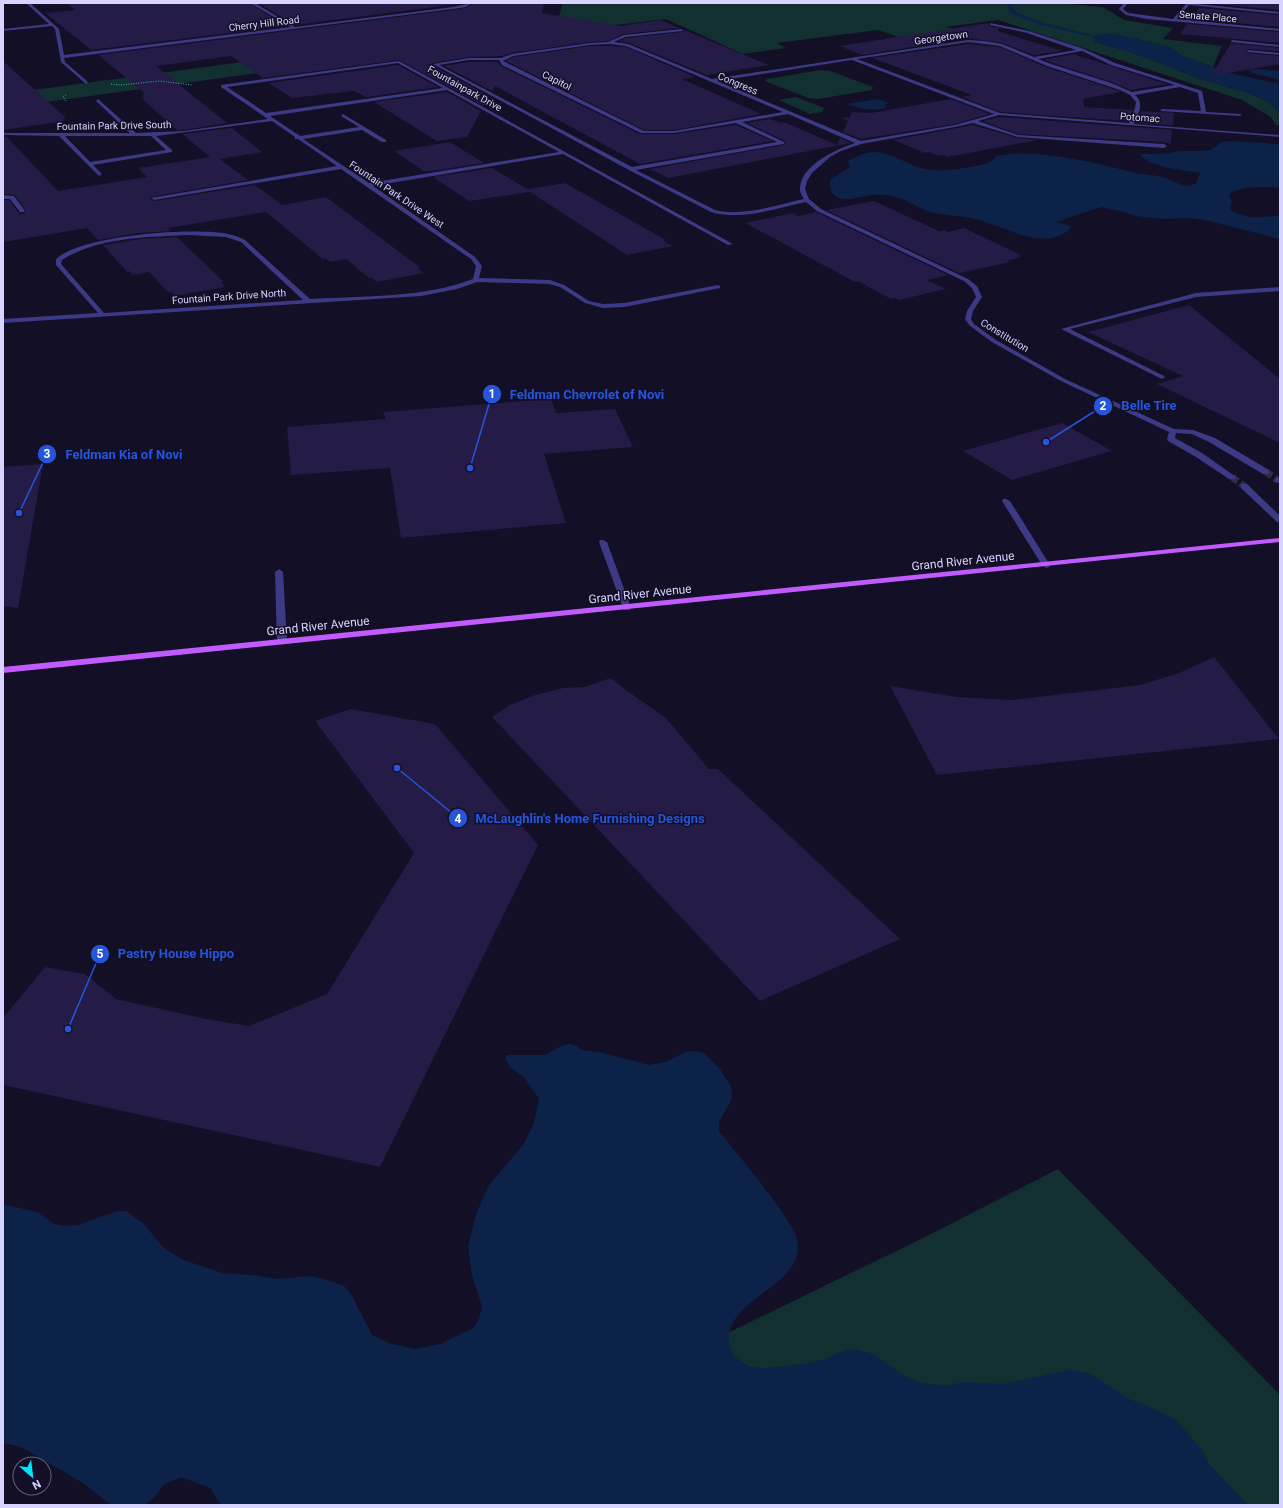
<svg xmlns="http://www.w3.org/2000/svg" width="1283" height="1508" font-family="Roboto,sans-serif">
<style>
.green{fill:#12302f}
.water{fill:#0c2248}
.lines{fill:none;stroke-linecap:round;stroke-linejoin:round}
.stream{fill:#0c2248;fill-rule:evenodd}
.building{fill:#241b47}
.minor-tunnel{stroke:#312d47;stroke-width:7;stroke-dasharray:7 3.5;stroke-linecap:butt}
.path{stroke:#2fb8b0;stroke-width:1;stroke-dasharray:1 1.5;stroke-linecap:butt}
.minor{fill:#3d3a85;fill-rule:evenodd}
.major{fill:#c25bff;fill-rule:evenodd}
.labels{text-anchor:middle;stroke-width:3;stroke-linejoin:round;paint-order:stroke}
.far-street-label{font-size:10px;fill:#d9d4ff;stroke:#130f26}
.street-label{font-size:12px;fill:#d9d4ff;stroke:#130f26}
.leader{fill:none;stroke:#2655da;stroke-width:1.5}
.callout-dot{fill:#2655da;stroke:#130f26;stroke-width:1.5}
.mark-label{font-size:12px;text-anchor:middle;font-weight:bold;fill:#fff}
.callout-label{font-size:13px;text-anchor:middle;font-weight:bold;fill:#2655da;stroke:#130f26;stroke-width:3;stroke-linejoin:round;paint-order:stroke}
</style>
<rect width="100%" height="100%" fill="#130f26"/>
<g class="green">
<path d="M563 3H1056L1103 7 1124 20 1173 28 1163 39 1222 46 1213 67 1184 57 1170 47 1119 35 1104 34 1095 42 1131 52 1198 78 1248 93 1267 101 1280 113V125H1276L1271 117 1242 100 998 20 945 27 963 32 898 37 878 30 777 43 786 48 743 54 666 19 556 32 3 108V94L369 45 559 16Z"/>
<path d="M820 70 830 71 873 87 872 90 818 99 808 98 765 81 767 79Z"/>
<path d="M796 97 824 108 822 112 810 114 779 100Z"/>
<path d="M1058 1169 1280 1395V1505H374L921 1239Z"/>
</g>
<g class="water">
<path d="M1104 34 1120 35 1170 47 1184 57 1234 74 1280 84V113L1267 101 1248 93 1198 78 1131 52 1094 42 1093 36Z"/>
<path d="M1258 69 1280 71V80L1253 73 1249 70Z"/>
<path d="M878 99 889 103 885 104 886 106 885 108C875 112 856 108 846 104Z"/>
<path d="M1230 141 1280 144V188C1269 186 1235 186 1229 195L1232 202 1230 209C1244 220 1264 218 1280 215V239L1209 221 1190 218 1162 219 1136 216 1120 211 1101 207 1056 222 1071 226V228C1047 252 1009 229 982 221 967 216 951 216 934 213 923 211 914 204 904 200 895 196 884 194 874 195 862 195 842 205 833 194 830 190 830 184 830 180L850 167 848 161C856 157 865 152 874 152 890 152 903 162 917 167 938 173 955 170 975 166 982 165 992 163 996 156 1034 148 1094 162 1132 172 1142 175 1152 174 1162 177 1173 179 1185 191 1196 183L1200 173C1185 170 1148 168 1140 154H1164L1179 151H1204L1210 150 1222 142Z"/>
<path d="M570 1044 577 1046 582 1050 599 1052 649 1065 665 1062 686 1052 694 1051 704 1053 720 1069 731 1086 732 1099 719 1122V1131C740 1158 763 1184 782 1212 787 1220 794 1229 797 1239 807 1286 729 1296 729 1339 729 1344 732 1351 733 1356L750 1367 768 1368 809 1363 826 1359 845 1350 854 1349 873 1354 905 1376 922 1383 944 1386 964 1382 1003 1384 1070 1370 1091 1374 1131 1400 1148 1406 1176 1420 1203 1451 1210 1465 1248 1505H221L210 1488 181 1477 163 1485 156 1496 145 1505H111L83 1483 21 1447 3 1443V1204L37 1212 54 1224 65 1226 78 1225 117 1211H126L143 1223 163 1247 181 1259 222 1273 252 1275 278 1279 308 1276 325 1279 344 1286 350 1292 372 1335 392 1344 415 1349 440 1344 473 1328 479 1319 482 1307 472 1275 468 1247 476 1214 489 1185 524 1144 534 1123 539 1099 524 1077 512 1069 505 1059 507 1055H545L561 1046Z"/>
</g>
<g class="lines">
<path class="stream" d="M1007 3H1011L1016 12 1044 23 1108 39 1106 40 1041 25 1012 14 1009 10Z"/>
</g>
<g class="building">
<path d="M67 3H249L286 26 91 50 45 13 75 10Z"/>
<path d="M258 3H465L295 25Z"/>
<path d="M473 3H544L542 13 621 26 661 20 679 28 624 34 608 41 590 42 512 53 501 56 469 57 432 63V65L489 96 484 106 399 60 263 78 231 56 156 66 227 123 184 130H177L142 99H145L141 96 145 95 142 93H145L98 55 453 10 466 8Z"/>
<path d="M1203 3H1280V10Z"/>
<path d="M1199 8 1280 15V27L1191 19Z"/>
<path d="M988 23 990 26 999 28 998 31 1062 51 1034 55 1002 43 968 38 862 55 839 46Z"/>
<path d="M1187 24 1280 32V43L1180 34Z"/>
<path d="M684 30 769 65 707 75 629 43 619 41 625 38 683 32Z"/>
<path d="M1231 43 1280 48V51L1248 49 1246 51 1247 53 1280 56V64L1211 76Z"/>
<path d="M968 44 1000 47 1046 67 1119 91 1121 92 1083 99 1084 107 1133 110 1128 121 1000 112 962 97 972 95 872 58Z"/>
<path d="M590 46H610L626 47 695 77 682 79 761 114 674 130H644L506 61 513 57Z"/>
<path d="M1073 54 1111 66 1166 84 1131 90 1111 82 1044 60Z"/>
<path d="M3 61 66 118 62 119 65 121 3 130Z"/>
<path d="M469 62H498L501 66 640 134H674L736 125 772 141 640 164 495 86 492 91 444 66Z"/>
<path d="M398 65 438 87 366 97 354 91 292 98 269 83Z"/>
<path d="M447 92 481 111 467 137 437 141 374 102Z"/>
<path d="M951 99 989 114 955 124 861 139 843 132 848 121 842 118 850 117 852 112 871 113Z"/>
<path d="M1141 111 1174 113 1173 125 1136 123Z"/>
<path d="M999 117 1172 130 1171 144 1164 142 1018 134 983 121Z"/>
<path d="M770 119 781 123 784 122 837 145 840 138 851 143 668 178 650 169 784 145 785 141 747 123Z"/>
<path d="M973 125 1018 138 1038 140 947 157 944 155 938 156 928 152 925 153 893 140Z"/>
<path d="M232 128 262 152 220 159 248 180 151 197 150 199 154 201 255 185 282 205 326 197 421 268 418 269 424 273 377 282 372 278H369L346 259 330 262 325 258 323 259 266 212 168 228 171 231 138 233 98 240 87 228 3 242V200H9L20 214H24L26 211 15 195 3 194V136L7 137 58 191 147 177 138 168 210 157 182 134Z"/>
<path d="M450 142 484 163 425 172 394 151Z"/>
<path d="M492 168 527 189 565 183 666 240 663 241 673 246 627 255 530 192 469 201 433 177Z"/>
<path d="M874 201 939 231 944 230 948 232 964 228 1021 255 1018 256 1021 257 1007 261 1011 262 959 273 826 210Z"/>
<path d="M816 212 948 275 927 280 946 289 899 300 896 298 891 299 858 281 855 282 745 223 794 213 798 216Z"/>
<path d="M177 237 224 282H221L225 287 175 296 171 292H168L149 272 133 275 129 271 127 272 103 245 140 239Z"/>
<path d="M1189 305 1280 379V443L1157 384 1183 376 1088 332Z"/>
<path d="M551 399 556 413 615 409 633 447 544 454 566 523 401 538 390 468 291 475 287 427 386 419 383 412Z"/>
<path d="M1062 423 1112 451 1012 480 963 451Z"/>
<path d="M43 464 18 608 3 606V467Z"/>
<path d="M1214 657 1279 739 937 775 890 686 956 697 1012 700 1140 685 1179 673Z"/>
<path d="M611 678 623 688 666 718 709 769H718L900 939 760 1001 492 717 510 705 535 695 563 688 584 687Z"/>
<path d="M351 709 435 724 538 845 380 1167 3 1085V1018L45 967 85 974 116 999 206 1019 249 1026 327 994 414 853 315 721Z"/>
</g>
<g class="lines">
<g class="minor-tunnel">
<path d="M1266 472 1278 480"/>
<path d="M1232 477 1244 486"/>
</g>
<g class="path">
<path d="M111 84 121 85 159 81 192 85"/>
<path d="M66 101 63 97 67 94"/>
</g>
<g class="minor">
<path d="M26 3H30L59 29 64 55 291 27 250 3H255L295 27 453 7 472 3 466 7 453 9 64 58 65 62 88 82 86 84 61 62 55 29 52 26 3 31V29L49 24Z"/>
<path d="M1124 3H1128L1123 9 1128 13 1173 19 1187 3 1280 12V14L1189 5 1177 19 1280 29V31L1147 19 1126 15 1119 9Z"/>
<path d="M990 23 1029 31 1084 49 1115 63 1202 91 1206 112 1240 114 1242 115 1240 116 1160 111 1162 109 1201 111 1198 93 1180 87 1135 95C1145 103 1138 114 1134 124L1280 135V137L999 115 978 121 1018 135 1164 144 1167 146 1164 148 1018 137 973 123 955 127 861 144 841 151 830 157 812 173 807 181 805 189 809 199 821 209 968 279 977 286 982 297 973 311 971 319 974 324 996 340 1065 379 1174 429 1193 430 1215 438 1269 470V474H1263L1209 442 1192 434 1176 433 1175 438 1202 453 1236 477 1235 479H1229L1196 457 1168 441 1167 439 1169 432 1061 381 992 342 970 326 965 319 967 311 976 297 972 288 964 281 817 211 806 202C776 208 742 221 711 212L629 170 433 64 469 58H501L512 54 590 43 608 42 624 35 682 29 683 31 625 37 614 42 628 44 712 79 968 40 984 41 1002 44 1034 57 1076 50 1027 33 990 25ZM968 42 1000 46 1047 66 1120 90 1130 95 1136 102 1135 108 1129 123 1000 113 857 59ZM610 44 626 46 783 112 674 131H644L503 61 513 56 590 45ZM1082 51 1111 65 1175 85 1132 92 1111 83 1051 64 1038 59ZM469 60H499L502 65 641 133H674L736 123 777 142 632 167 439 65ZM852 60 994 114 955 125 861 141 717 81ZM788 114 855 143C837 149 801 165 800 188 799 191 802 196 804 199 776 205 743 217 715 210L636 170 784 144V142L742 122Z"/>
<path d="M1232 40 1280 45V47L1231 42Z"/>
<path d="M1248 50 1280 53V55L1247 52Z"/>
<path d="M399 61 733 244 728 245 563 154 373 186 475 257 482 266 479 278 550 280 564 285 589 301 603 304 624 303 718 285 720 286V288L624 307 603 308 585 303 560 287 549 284 477 282 457 289 421 296 3 323V319L98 313 56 265V259C82 235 193 227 228 234 234 235 239 237 245 240L310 299C363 296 423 298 473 279L476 266 471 259 341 169 154 200 151 198 337 166 298 139H295V137L272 121 156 136 172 150V152L93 165 102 174 99 176 59 136 3 135V133H130L96 101 98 99 136 133 184 131 268 119 221 87V85ZM398 63 443 88 266 113 227 87ZM447 90 559 152 369 183 303 139 362 130 382 142H386V140L343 114 341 116 359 127 300 136 270 116ZM65 136H151L166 150 90 162ZM189 235 226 237 241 242 303 300 104 313 61 264 62 260C98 237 148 237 189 235Z"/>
<path d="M3 195 14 196 25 211 24 212H20L10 199H3Z"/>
<path d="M1280 287V291L1196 297 1070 329 1164 376 1165 377 1162 379 1061 329 1196 293Z"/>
<path d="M1275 478H1280V483L1275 482Z"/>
<path d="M1241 484H1247L1280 516V522H1277L1241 488Z"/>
<path d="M1003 499H1006L1010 501 1050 565 1049 567 1046 568 1042 565 1002 501Z"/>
<path d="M600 540H603L607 542 631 608 630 610H624L623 608 599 542Z"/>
<path d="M279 569 283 572 287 642 282 645 277 642 275 572Z"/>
</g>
<path class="major" d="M1280 538V542L3 673V667Z"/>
</g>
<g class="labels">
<g class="far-street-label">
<text transform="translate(1208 16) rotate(5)" y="4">Senate Place</text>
<text transform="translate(264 23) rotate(-7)" y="4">Cherry Hill Road</text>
<text transform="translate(941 37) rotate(-8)" y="4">Georgetown</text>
<text transform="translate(557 80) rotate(26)" y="4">Capitol</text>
<text transform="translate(738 83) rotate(23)" y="4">Congress</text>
<text transform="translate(465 88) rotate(29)" y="4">Fountainpark Drive</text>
<text transform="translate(1140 117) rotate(4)" y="4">Potomac</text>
<text transform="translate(114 125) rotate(-1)" y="4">Fountain Park Drive South</text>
<text transform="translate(397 194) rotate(34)" y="4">Fountain Park Drive West</text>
<text transform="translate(229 296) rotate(-4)" y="4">Fountain Park Drive North</text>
<text transform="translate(1005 335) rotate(31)" y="4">Constitution</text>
</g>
<g class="street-label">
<text transform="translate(963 561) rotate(-6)" y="4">Grand River Avenue</text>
<text transform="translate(640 594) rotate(-6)" y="4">Grand River Avenue</text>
<text transform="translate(318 626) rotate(-6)" y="4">Grand River Avenue</text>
</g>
</g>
<path class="leader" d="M470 468L492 394M1046 442L1103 406M19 513L47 454M397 768L458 818M68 1029L100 954"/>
<g class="callout-dot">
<circle cx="470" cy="468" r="4"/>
<circle cx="1046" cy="442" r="4"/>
<circle cx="19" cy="513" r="4"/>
<circle cx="397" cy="768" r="4"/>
<circle cx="68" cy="1029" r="4"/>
<circle cx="492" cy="394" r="10"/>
<circle cx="1103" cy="406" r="10"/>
<circle cx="47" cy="454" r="10"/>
<circle cx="458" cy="818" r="10"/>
<circle cx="100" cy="954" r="10"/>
</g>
<g class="mark-label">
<text x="492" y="398">1</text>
<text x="1103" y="410">2</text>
<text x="47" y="458">3</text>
<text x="458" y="823">4</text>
<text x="100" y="958">5</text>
</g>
<g class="callout-label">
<text x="587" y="399">Feldman Chevrolet of Novi</text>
<text x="1149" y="410">Belle Tire</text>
<text x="124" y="459">Feldman Kia of Novi</text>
<text x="590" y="823">McLaughlin's Home Furnishing Designs</text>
<text x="176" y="958">Pastry House Hippo</text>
</g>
<rect width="1283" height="1508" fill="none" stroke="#d9d4ff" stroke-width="8"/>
<g transform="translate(32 1476) rotate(152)"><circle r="19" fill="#130f26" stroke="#625e7d"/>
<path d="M0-3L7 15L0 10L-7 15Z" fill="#00e5ff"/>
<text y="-6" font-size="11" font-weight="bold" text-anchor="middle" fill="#d9d4ff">N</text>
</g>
</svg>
